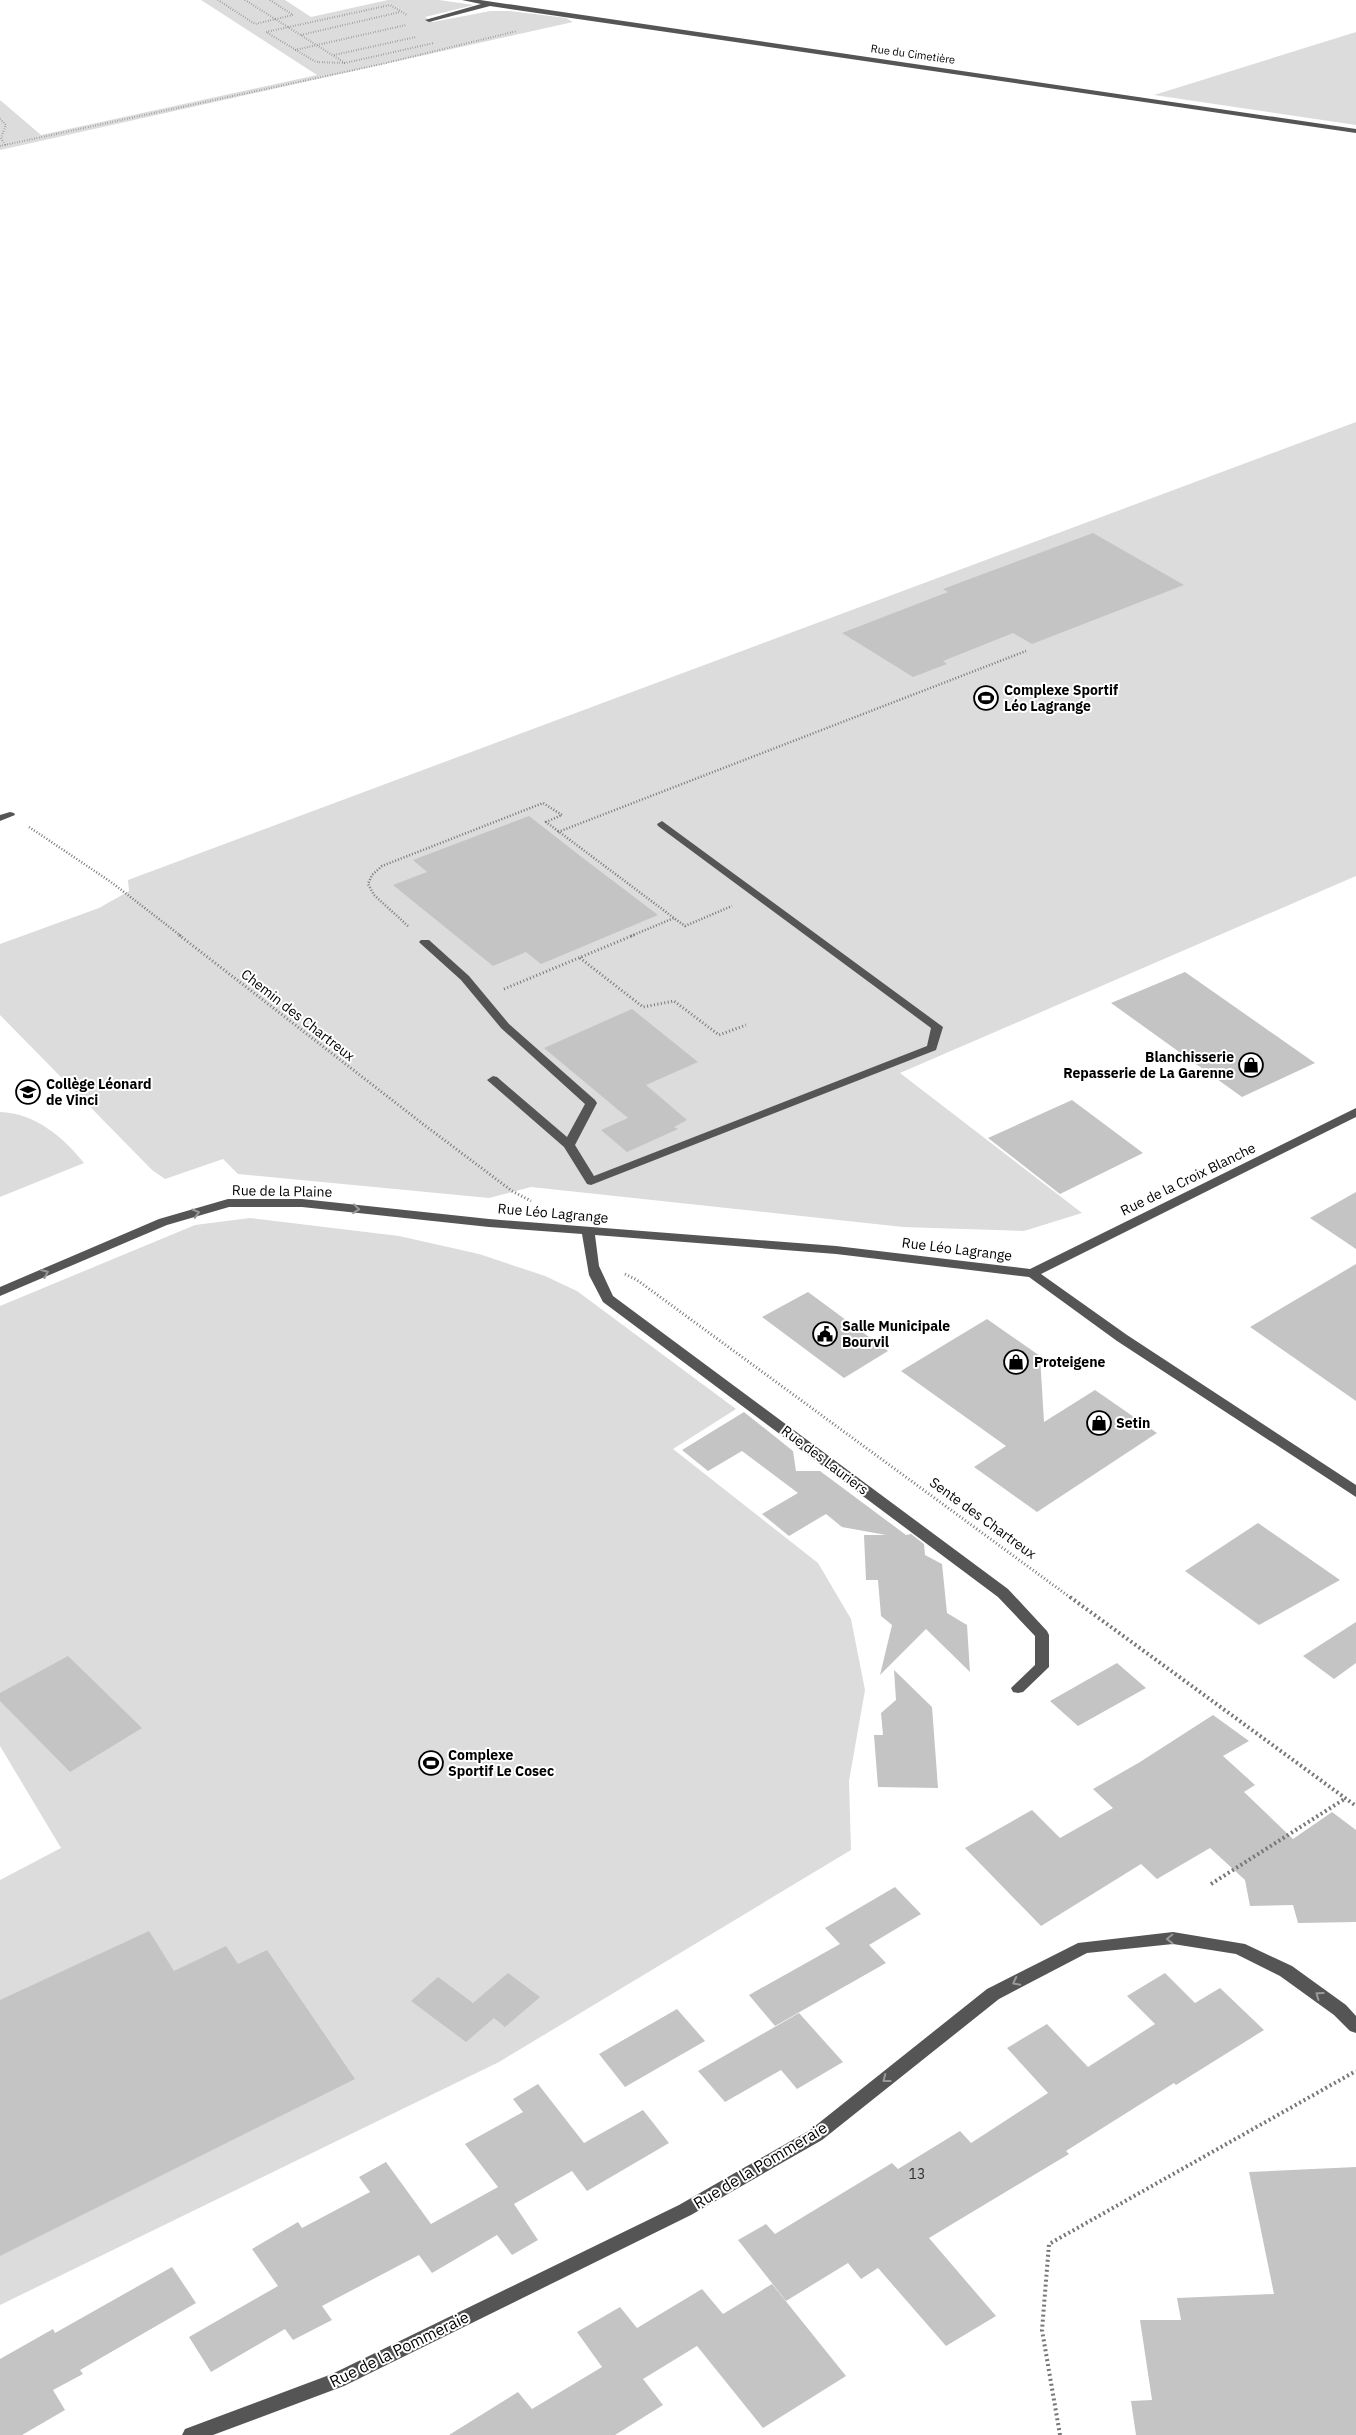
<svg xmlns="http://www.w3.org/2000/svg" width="1356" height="2435" font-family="'IBM Plex Sans',sans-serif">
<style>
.green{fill:#dcdcdc}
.building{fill:#c4c4c4}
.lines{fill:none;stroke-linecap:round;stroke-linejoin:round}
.path-far3{stroke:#777;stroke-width:2;stroke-dasharray:0.5 2;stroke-linecap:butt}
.path-far2{stroke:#777;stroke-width:2.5;stroke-dasharray:1 2;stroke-linecap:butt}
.path-far1{stroke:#777;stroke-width:3;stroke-dasharray:1 2.5;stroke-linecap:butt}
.path{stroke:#777;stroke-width:4;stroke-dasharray:2 3;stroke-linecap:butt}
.minor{fill:#555;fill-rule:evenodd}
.oneway{stroke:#999}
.labels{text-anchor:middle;stroke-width:4;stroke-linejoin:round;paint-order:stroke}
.far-street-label{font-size:11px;fill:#000;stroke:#fff}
.poi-label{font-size:14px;font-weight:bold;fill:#000;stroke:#fff;text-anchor:start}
.street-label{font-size:14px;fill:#000;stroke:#fff}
.near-number-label{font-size:14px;fill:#313131}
.near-street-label{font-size:16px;fill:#000;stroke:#fff}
</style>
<rect width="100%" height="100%" fill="#fff"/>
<g class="green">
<path d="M201 0H285L311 17 388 0H439L474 5 425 17 433 22 490 11H510L566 18 573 22 0 150V100L41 135 317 75Z"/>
<path d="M1356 32V125L1154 95Z"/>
<path d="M1356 422V876L900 1073 1082 1213 1024 1231 903 1227 531 1187 489 1198 238 1174 223 1159 165 1179 152 1170 0 1015V944L99 908 129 891 128 880Z"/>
<path d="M0 1112C35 1113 63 1137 84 1163L0 1197Z"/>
<path d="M250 1218 399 1236 479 1254 545 1276 577 1291 736 1409 673 1449 818 1563 851 1619 865 1690 849 1781 851 1850 499 2062 0 2305V1880L61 1848 0 1746V1306L195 1225Z"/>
</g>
<g class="building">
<path d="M1093 533 1184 585 1032 644 1013 633 943 661 947 664 913 677 842 633 948 592 943 589Z"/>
<path d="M529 816 579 855 658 915 541 964 526 952 493 966 393 885 427 872 413 860Z"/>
<path d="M1185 972 1315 1063 1242 1097 1111 1003Z"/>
<path d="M632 1009 698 1062 646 1085 687 1120 674 1127 678 1129 627 1152 601 1130 628 1118 544 1048Z"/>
<path d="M1072 1100 1143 1153 1060 1194 988 1138Z"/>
<path d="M1356 1192V1249L1310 1218Z"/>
<path d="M1356 1264V1401L1250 1327Z"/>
<path d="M808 1292 888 1351 844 1378 762 1317Z"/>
<path d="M987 1319 1040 1356 1044 1422 1095 1390 1157 1433 1037 1512 974 1467 1006 1446 901 1371Z"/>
<path d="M744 1412 793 1451 796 1471H820L906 1535 911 1534 924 1544 925 1555 942 1564 947 1613 967 1625 970 1672 926 1629 880 1675 892 1625 881 1616 878 1580H866L864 1535H886L842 1527 826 1514 789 1536 762 1514 798 1493 742 1451 708 1471 682 1450Z"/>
<path d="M1258 1523 1340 1580 1259 1625 1185 1571Z"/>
<path d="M1356 1622V1663L1334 1679 1303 1656Z"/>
<path d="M68 1656 142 1728 70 1772 0 1701V1693Z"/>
<path d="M1117 1663 1146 1688 1078 1726 1050 1701Z"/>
<path d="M894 1670 932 1707 938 1788 878 1787 874 1735H883L881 1713 896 1700Z"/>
<path d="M1213 1715 1249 1741 1223 1756 1255 1785 1244 1792 1293 1839 1332 1812 1356 1830V1922L1298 1923 1293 1905 1250 1906 1245 1880 1210 1848 1157 1879 1141 1864 1041 1926 965 1848 1032 1810 1060 1838 1113 1808 1093 1789 1140 1762Z"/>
<path d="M895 1887 921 1914 869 1945 886 1963 775 2026 749 1995 840 1944 825 1928Z"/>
<path d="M149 1931 174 1971 226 1946 238 1964 267 1950 355 2079 0 2256V2000Z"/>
<path d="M508 1973 540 1997 505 2027 494 2018 466 2042 411 2001 438 1977 473 2003Z"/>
<path d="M1165 1973 1195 2003 1220 1988 1264 2030 1176 2085 1174 2083 1066 2151 1069 2154 929 2238 996 2316 946 2346 878 2268 861 2279 848 2263 786 2301 738 2240 766 2224 775 2234 892 2163 898 2169 960 2131 971 2143 1048 2093 1007 2048 1047 2024 1088 2067 1155 2024 1127 1996Z"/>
<path d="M677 2009 705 2041 625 2087 599 2054Z"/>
<path d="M799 2013 843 2062 797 2089 781 2070 725 2102 698 2071Z"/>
<path d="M538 2084 584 2143 643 2110 669 2143 587 2191 572 2171 514 2204 538 2240 512 2255 497 2235 432 2273 419 2255 322 2306 332 2320 293 2340 285 2329 211 2372 189 2337 278 2286 252 2249 298 2222 302 2228 370 2192 359 2177 386 2162 431 2224 498 2187 465 2144 523 2112 513 2099Z"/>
<path d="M1356 2167V2435H1136L1131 2401 1152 2400 1140 2320H1181L1177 2298 1274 2294 1249 2172Z"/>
<path d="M172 2267 196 2303 80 2370 83 2374 53 2390 65 2410 22 2435H0V2359L53 2329 55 2333Z"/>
<path d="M772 2284 846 2376 763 2428 697 2346 643 2379 663 2405 615 2435H449L518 2392 532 2409 602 2367 577 2332 620 2307 637 2328 702 2289 723 2314Z"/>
</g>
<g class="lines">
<g class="path-far3">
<path d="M218 0 255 24 293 15 270 0"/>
<path d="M245 0 345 63 434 43"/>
<path d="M301 35 400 12"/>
<path d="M295 50 406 25"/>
<path d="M334 55 416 37"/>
<path d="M345 63 316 62 266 32 390 5 407 15"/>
<path d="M0 119 6 125 1 138 5 145"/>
<path d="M0 146 382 64 517 31"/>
</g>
<g class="path-far2">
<path d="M29 827 111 882 181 936"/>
<path d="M558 832 1026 651"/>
<path d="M408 926 374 895 368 884 372 875 382 866 543 803 562 815 546 822 674 918"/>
<path d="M631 936 674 918 685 926 732 906"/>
</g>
<g class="path-far1">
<path d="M179 935 423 1124 512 1191 531 1201"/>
<path d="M580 958 643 1007 674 1001 719 1035 746 1025"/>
<path d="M504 989 634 935"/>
<path d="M625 1274 637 1280 1071 1598"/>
</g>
<g class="path">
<path d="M1070 1597 1356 1806"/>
<path d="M1211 1884 1346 1798"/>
<path d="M1060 2435 1042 2330 1049 2244 1356 2071"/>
</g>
<g class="minor">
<path d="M462 0H480L1356 129V133L490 6 429 22 425 20 481 4Z"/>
<path d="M10 812 14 813 15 815 0 821V815Z"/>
<path d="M662 821 943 1027 936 1050 591 1185 587 1184 564 1147 487 1080 493 1076 497 1077 567 1137 585 1104 501 1028 461 980 421 944 419 942 421 940H429L469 976 509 1024 595 1100 597 1103 575 1145 594 1176 927 1046 931 1028 658 826 657 824Z"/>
<path d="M1356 1108V1117L1041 1274 1127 1335 1356 1485V1497L1117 1341 1029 1277 836 1254 595 1235 599 1266 613 1296 1008 1589 1047 1631 1049 1635V1667L1023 1692 1018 1693 1013 1692 1011 1688 1035 1665V1636L998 1597 603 1302 589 1275 582 1234 489 1227 302 1207H229L167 1225 0 1296V1287L159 1219 228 1199H302L489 1219 836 1246 1030 1269Z"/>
<path d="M1173 1932 1245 1944 1292 1966 1346 2005 1356 2016V2033L1350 2031 1334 2015 1280 1976 1236 1954 1173 1944 1087 1953 999 1999 822 2140 691 2215 344 2386 213 2435H182L185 2429 332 2374 679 2205 810 2130 987 1989 1078 1943Z"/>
</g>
</g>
<defs><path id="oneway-chevron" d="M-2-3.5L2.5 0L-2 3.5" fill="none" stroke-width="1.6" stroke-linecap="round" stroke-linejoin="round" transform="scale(1.25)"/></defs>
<g class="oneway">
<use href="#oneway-chevron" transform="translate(356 1209) rotate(6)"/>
<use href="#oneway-chevron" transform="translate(196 1213) rotate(-16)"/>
<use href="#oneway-chevron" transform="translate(45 1273) rotate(-23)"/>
<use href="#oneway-chevron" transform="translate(1170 1939) rotate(179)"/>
<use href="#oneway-chevron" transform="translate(1016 1982) rotate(153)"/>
<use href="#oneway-chevron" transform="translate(1319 1995) rotate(-144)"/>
<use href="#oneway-chevron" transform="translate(886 2079) rotate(142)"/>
</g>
<defs>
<g id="stadium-ring" transform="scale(1.25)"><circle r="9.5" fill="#fff" stroke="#000" stroke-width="1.5"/><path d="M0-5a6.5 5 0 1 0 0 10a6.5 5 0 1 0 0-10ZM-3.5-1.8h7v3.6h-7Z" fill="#000"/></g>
<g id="shop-ring" transform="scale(1.25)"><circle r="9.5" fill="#fff" stroke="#000" stroke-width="1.5"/><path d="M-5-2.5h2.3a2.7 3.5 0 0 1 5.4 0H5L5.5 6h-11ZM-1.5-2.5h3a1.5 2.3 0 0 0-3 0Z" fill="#000"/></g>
<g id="school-ring" transform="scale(1.25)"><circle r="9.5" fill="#fff" stroke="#000" stroke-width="1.5"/><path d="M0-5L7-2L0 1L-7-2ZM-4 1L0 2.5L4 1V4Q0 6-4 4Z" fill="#000"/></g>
<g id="civic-ring" transform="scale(1.25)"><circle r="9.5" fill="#fff" stroke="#000" stroke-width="1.5"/><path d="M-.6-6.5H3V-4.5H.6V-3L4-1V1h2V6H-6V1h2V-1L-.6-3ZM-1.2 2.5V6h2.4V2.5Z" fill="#000"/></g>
</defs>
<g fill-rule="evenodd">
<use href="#stadium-ring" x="986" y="698"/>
<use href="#shop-ring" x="1251" y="1065"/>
<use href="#school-ring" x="28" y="1092"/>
<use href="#civic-ring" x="825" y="1334"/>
<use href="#shop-ring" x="1016" y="1362"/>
<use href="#shop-ring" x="1099" y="1423"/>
<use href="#stadium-ring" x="431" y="1763"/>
</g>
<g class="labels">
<g class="far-street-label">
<text transform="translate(913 54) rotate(8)" y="4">Rue du Cimetière</text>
</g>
<g class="poi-label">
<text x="1004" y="695">Complexe Sportif<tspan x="1004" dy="16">Léo Lagrange</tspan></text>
<text x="1234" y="1062" text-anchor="end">Blanchisserie<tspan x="1234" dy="16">Repasserie de La Garenne</tspan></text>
<text x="46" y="1089">Collège Léonard<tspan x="46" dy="16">de Vinci</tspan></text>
<text x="842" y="1331">Salle Municipale<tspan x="842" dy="16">Bourvil</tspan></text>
<text x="1034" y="1367">Proteigene</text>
<text x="1116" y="1428">Setin</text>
<text x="448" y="1760">Complexe<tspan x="448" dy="16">Sportif Le Cosec</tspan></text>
</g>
<g class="street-label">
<text transform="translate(298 1015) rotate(38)" y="5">Chemin des Chartreux</text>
<text transform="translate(1188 1179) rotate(-26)" y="5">Rue de la Croix Blanche</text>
<text transform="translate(282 1191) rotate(1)" y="5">Rue de la Plaine</text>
<text transform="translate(553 1213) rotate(5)" y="5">Rue Léo Lagrange</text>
<text transform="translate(957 1249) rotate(7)" y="5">Rue Léo Lagrange</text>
<text transform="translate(825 1460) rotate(37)" y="5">Rue des Lauriers</text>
<text transform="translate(983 1518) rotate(36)" y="5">Sente des Chartreux</text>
</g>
<g class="near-number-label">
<text x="917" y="2179">13</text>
</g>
<g class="near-street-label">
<text transform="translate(760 2165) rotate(-31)" y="6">Rue de la Pommeraie</text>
<text transform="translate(399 2349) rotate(-26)" y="6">Rue de la Pommeraie</text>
</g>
</g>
</svg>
